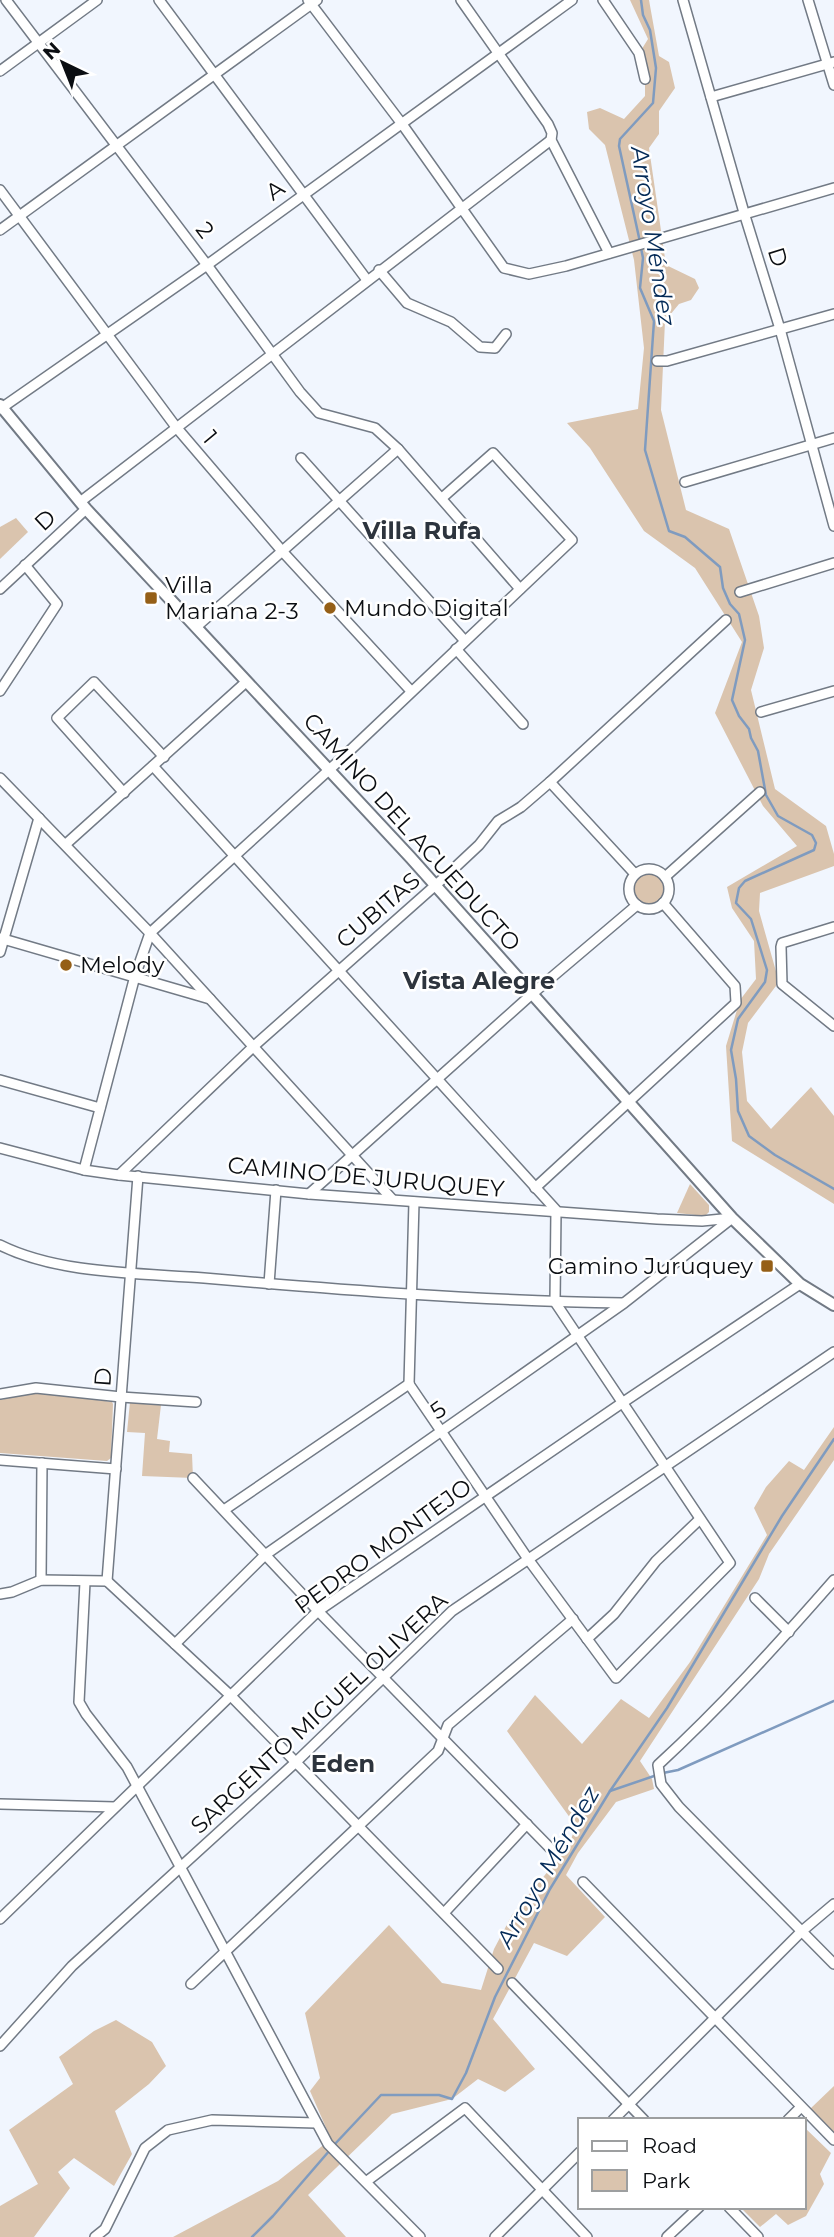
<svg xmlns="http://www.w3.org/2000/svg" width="834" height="2237" font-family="Montserrat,sans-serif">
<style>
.green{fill:#dac4ae}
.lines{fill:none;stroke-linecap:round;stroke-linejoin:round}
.stream{stroke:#7f9bbf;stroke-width:2.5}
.minor-casing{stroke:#727a85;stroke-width:12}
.major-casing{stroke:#727a85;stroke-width:14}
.minor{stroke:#fff;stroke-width:9}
.major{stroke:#fff;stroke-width:10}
.poi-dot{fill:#955f17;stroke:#fff;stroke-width:2.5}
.labels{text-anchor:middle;stroke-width:5;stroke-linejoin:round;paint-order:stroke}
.street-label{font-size:23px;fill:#0b0e12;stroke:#fff}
.poi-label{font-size:23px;fill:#0b0e12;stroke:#fff;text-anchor:start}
.water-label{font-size:24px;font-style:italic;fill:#032a57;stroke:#fff}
.neighbourhood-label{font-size:24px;font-weight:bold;fill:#2d343d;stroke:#fff}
</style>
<rect width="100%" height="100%" fill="#f1f6fe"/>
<g class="green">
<path d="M630 0H649L659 56 669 62 675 88 659 111V134L649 148 666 265 695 279 699 288 691 300 679 304 665 321 661 410 686 510 729 529 759 616 764 648 751 690 775 789 826 826 834 854V866L760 893 759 911 779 982 748 1023 742 1052 747 1101 771 1129 811 1087 834 1116V1204L732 1141 726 1046 740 1000 756 979 754 941 732 908 727 887 797 846 763 806 715 713 742 642 695 568 644 531 590 448 567 423 638 409 644 348 634 260 605 145 589 129 587 112 600 108 624 119 645 96V79L640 52 648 39Z"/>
<path d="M16 518 28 532 0 559V527Z"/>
<circle cx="649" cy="889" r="15"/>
<path d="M690 1184 709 1205V1212L705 1216 677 1213Z"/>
<path d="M37 1392 112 1402 113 1404 111 1458 107 1461 0 1453V1400Z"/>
<path d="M130 1402 161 1405 157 1439 170 1441 169 1452 192 1454 193 1478 142 1476 145 1433 127 1432Z"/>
<path d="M834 1427V1460L769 1554 759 1579 640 1761 652 1779 654 1789 616 1802 578 1853 566 1875 605 1917 567 1956 534 1943 493 2019 535 2069 505 2092 478 2079 452 2099 392 2114 308 2195 346 2237H173L278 2181 331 2139 310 2091 320 2078 305 2013 389 1925 442 1983 481 1990 494 1949 512 1915 568 1847 576 1826 507 1731 535 1695 582 1744 621 1699 649 1718 690 1662 767 1535 754 1508 766 1487 789 1461 804 1470Z"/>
<path d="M116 2020 152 2042 166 2066 149 2084 115 2111 132 2154 114 2186 74 2158 58 2172 70 2188 34 2237H0V2206L38 2184 9 2130 73 2084 59 2057 94 2031Z"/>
<path d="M834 2086V2133L810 2109Z"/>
<path d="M804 2127 831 2153 820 2174 824 2184 806 2216 788 2225 776 2214 760 2227 740 2207H804Z"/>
</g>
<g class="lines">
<g class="stream">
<path d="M640 242 619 146 620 139 653 103 656 68 650 30 643 15 641 0"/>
<path d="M641 248 643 258 640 288 654 321 645 450 669 531 685 537 720 567 723 588 730 604 739 614 745 640 732 700 739 716 749 729 751 738 758 751 766 795 778 816 812 835 816 843 814 850 745 881 739 888 736 903 751 919 767 970 765 982 738 1019 731 1050 736 1079 738 1111 749 1136 775 1155 834 1189"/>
<path d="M663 1773 678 1770 834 1701"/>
<path d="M610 1791 657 1775"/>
<path d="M334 2145 381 2095H439L452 2099 466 2073 495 1997 550 1889 610 1791 667 1708 782 1516 834 1439"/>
<path d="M252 2237 273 2216 330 2150"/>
</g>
<g class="minor-casing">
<g id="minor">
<path d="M6 0 207 265 300 392 319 413 375 428 398 449 520 589"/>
<path d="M159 0 367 280"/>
<path d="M308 0 402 124 504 268 529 274 566 266 834 188"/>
<path d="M461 0 548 124 552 133 551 140 609 253"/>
<path d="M603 0 639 53 645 79"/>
<path d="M683 0 745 216 780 329 834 526"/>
<path d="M808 0 834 85"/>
<path d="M0 71 97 0"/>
<path d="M711 97 834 62"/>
<path d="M0 190 176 427 282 551 411 691"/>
<path d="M0 230 317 0"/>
<path d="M379 270 407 303 451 322 480 347 495 348 506 334"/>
<path d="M657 361H667L834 314"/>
<path d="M0 409 207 265 572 0"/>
<path d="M301 458 465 641"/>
<path d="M685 482 834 438"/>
<path d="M80 502 551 140"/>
<path d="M0 589 86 509"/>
<path d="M740 592 834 563"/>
<path d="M196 627 398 449"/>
<path d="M456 649 523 724"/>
<path d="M0 691 57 604 25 565"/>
<path d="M761 712 834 691"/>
<path d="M153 766 556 1210 555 1302 730 1563 616 1678 528 1559 409 1384"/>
<path d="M0 778 150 933 392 1199"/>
<path d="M550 782 635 874"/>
<path d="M124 793 57 718 94 682 164 757"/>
<path d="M66 844 246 682"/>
<circle cx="649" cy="889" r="20"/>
<path d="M665 877 760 792"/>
<path d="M834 927 782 943 781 947 782 984 834 1026"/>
<path d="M0 938 210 999"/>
<path d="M0 952 39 818"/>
<path d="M0 1080 100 1108"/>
<path d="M0 1148 84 1170 119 1175 309 1194 657 1219 702 1221 732 1218"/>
<path d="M84 1170 135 976 150 933 341 759 572 540 493 453 442 498"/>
<path d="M119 1175 254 1046 447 875 479 845 498 821 521 807 550 782 726 620"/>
<path d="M535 1188 736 1003 735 986 663 903"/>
<path d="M309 1194 532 994 637 905"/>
<path d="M0 1245C58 1274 139 1273 204 1278 343 1290 483 1301 623 1303"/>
<path d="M269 1284 276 1190"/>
<path d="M409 1384 414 1202"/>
<path d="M0 1394 36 1388 121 1397 196 1402"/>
<path d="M0 1460 116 1469"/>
<path d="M193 1478 318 1611 550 1848"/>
<path d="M224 1510 409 1384"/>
<path d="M41 1580 42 1463"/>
<path d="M834 1580C778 1644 721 1707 658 1765L661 1784 679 1807 834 1964"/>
<path d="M107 1581 231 1696 498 1969"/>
<path d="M107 1581 138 1176"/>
<path d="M85 1582 79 1702 86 1714 127 1767 328 2144 420 2237"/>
<path d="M0 1594 12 1592 41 1580 107 1581"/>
<path d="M755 1598 789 1632"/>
<path d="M587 1639 614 1614 656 1561 700 1519"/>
<path d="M175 1644 265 1555 624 1303 731 1219"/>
<path d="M0 1804 115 1807"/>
<path d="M583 1882 834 2140"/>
<path d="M444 1913 527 1824"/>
<path d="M0 1919 318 1611 622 1403 800 1284"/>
<path d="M512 1983 644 2120"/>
<path d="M191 1984 438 1751 448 1725 573 1619"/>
<path d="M0 2046 72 1966 296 1762 452 1611 834 1352"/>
<path d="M613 2120 802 1931 834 1904"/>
<path d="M788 2120 801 2107"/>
<path d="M367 2181 465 2108 587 2237"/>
<path d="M729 2207 758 2237"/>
<path d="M95 2237 105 2229 145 2148 168 2130 212 2120 316 2123"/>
<path d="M495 2237 580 2152"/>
<path d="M667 2237 699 2207"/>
</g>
</g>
<g class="major-casing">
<path id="major" d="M0 405 86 509 411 858 732 1218 800 1284 834 1305"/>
</g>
<use href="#minor" class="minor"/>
<use href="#major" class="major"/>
</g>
<g class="poi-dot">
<rect x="144" y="591" width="14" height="14" rx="3.5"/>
<circle cx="330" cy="608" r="7"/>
<circle cx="66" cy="965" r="7"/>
<rect x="760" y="1259" width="14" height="14" rx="3.5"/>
</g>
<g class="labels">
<g class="street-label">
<text transform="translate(275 190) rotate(-36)" y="8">A</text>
<text transform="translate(205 230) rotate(53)" y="8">2</text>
<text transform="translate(778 257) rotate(73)" y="8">D</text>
<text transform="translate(210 437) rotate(50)" y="8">1</text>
<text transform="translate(45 520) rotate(-43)" y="8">D</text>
<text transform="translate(412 832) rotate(48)" y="8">CAMINO DEL ACUEDUCTO</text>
<text transform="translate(378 910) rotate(-41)" y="8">CUBITAS</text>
<text transform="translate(366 1177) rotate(5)" y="8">CAMINO DE JURUQUEY</text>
<text transform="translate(103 1377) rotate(-86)" y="8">D</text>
<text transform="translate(438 1410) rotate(-35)" y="8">5</text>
<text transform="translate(383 1546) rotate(-36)" y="8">PEDRO MONTEJO</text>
<text transform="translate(319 1713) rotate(-43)" y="8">SARGENTO MIGUEL OLIVERA</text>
</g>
<g class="poi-label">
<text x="165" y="593">Villa<tspan x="165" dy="26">Mariana 2-3</tspan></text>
<text x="344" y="616">Mundo Digital</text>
<text x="80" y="973">Melody</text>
<text x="753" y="1274" text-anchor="end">Camino Juruquey</text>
</g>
<g class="water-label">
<text transform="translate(653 236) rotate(81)" y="8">Arroyo Méndez</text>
<text transform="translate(548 1867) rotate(-60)" y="8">Arroyo Méndez</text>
</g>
<g class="neighbourhood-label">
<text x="422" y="539">Villa Rufa</text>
<text x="479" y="989">Vista Alegre</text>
<text x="343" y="1772">Eden</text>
</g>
</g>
<rect x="578" y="2118" width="228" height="91" fill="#ffffff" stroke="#9d9fa0" stroke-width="2"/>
<rect x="592" y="2141" width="35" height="10" fill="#ffffff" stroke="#9d9fa0" stroke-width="2"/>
<text x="642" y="2153" font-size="21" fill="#0b0e12">Road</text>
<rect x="592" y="2170" width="35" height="21" fill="#dac4ae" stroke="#9d9fa0" stroke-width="2"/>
<text x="642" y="2188" font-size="21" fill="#0b0e12">Park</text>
<g transform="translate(63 63) rotate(317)" stroke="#ffffff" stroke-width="5" paint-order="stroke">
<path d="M0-5L12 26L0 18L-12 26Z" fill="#0b0e12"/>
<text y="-10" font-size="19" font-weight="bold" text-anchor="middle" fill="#0b0e12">N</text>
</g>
</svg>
